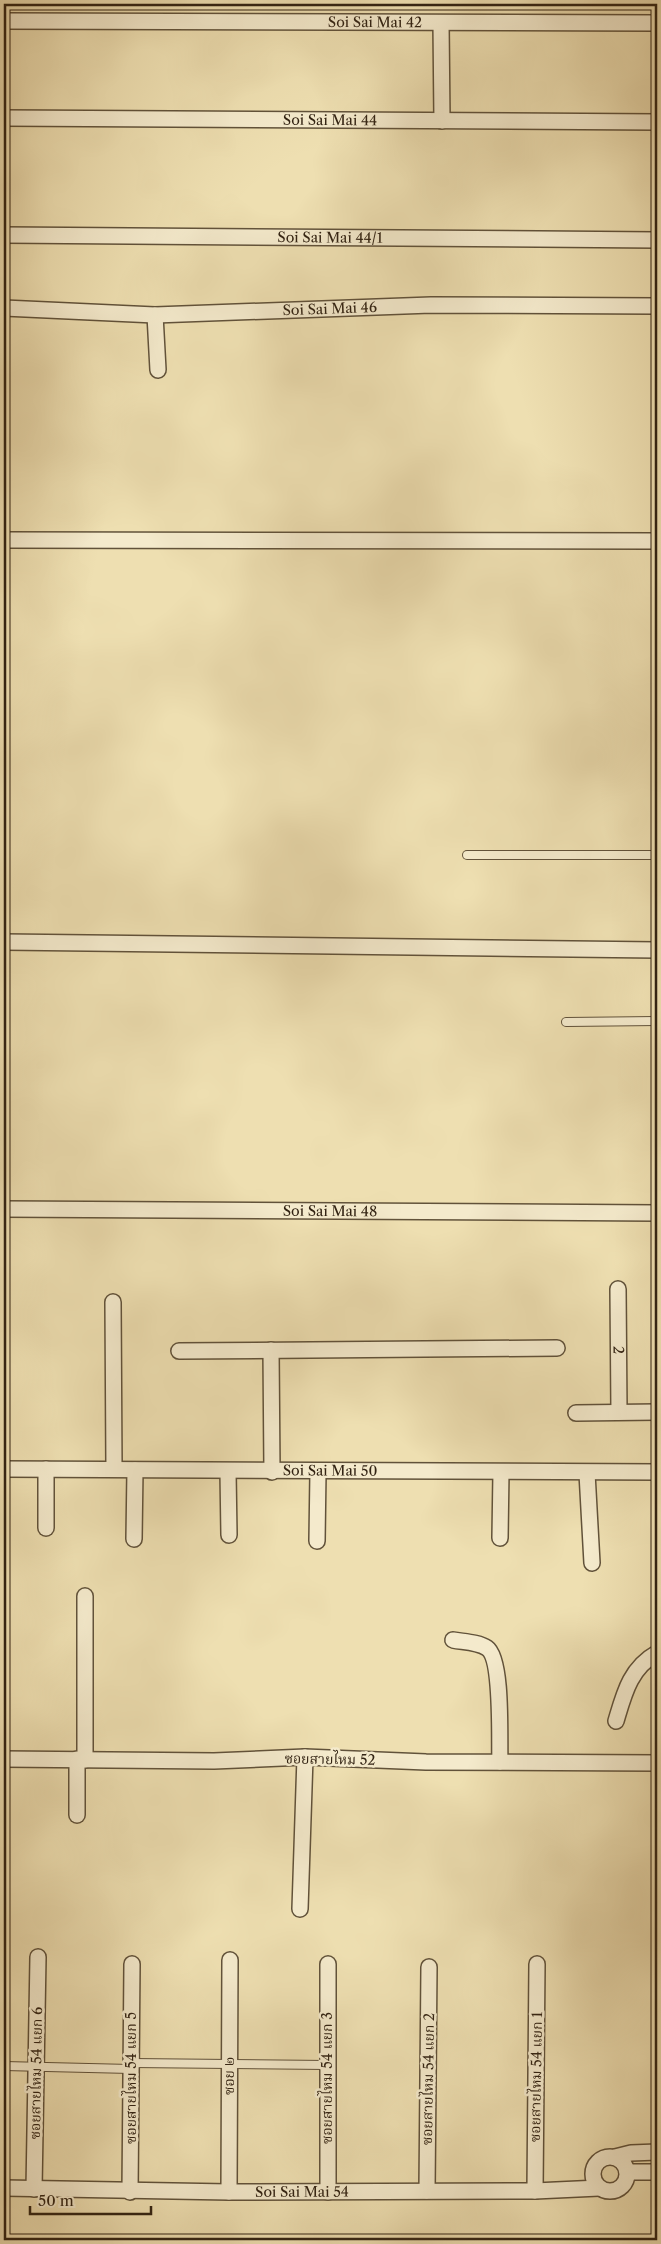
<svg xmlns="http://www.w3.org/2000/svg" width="661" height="2244" font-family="'Libre Caslon Text','Noto Serif Thai',serif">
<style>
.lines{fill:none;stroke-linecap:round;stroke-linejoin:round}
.service-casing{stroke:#61523a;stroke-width:10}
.minor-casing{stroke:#61523a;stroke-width:18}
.service{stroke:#f4eacc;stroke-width:8}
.minor{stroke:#f4eacc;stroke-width:15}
.labels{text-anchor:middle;stroke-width:5;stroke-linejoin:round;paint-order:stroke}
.street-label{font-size:14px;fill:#322313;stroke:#f4eacc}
</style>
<rect width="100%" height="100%" fill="#eedfb1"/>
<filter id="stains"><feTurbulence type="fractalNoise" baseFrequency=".004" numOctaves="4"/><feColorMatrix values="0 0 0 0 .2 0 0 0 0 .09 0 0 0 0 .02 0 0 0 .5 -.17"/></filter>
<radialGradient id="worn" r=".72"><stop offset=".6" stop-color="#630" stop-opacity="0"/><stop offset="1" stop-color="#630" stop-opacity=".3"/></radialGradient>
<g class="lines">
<g class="service-casing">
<g id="service">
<path d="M467 855H657"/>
<path d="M566 1022 657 1021"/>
<path d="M131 2063 327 2065"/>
<path d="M4 2066 131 2069"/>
</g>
</g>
<g class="minor-casing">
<g id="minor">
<path id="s1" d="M4 21 657 23"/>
<path d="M441 23 442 121"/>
<path id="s2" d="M4 118 657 122"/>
<path id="s3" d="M4 235 657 240"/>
<path id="s4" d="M4 308 155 315 431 305 657 306"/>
<path d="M155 315 158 370"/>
<path d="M4 540 657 541"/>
<path d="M4 942 657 950"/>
<path id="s5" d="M4 1209 657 1213"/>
<path id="s6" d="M618 1289 619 1412"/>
<path d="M113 1302 114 1469"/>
<path d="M271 1350 272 1472"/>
<path d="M179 1351 557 1348"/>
<path d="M576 1413 657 1412"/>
<path id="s7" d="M4 1469 657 1472"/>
<path d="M228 1472 229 1535"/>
<path d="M587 1473 592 1563"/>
<path d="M46 1528V1469"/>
<path d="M500 1538 501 1472"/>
<path d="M134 1539 135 1470"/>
<path d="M317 1541 318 1472"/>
<path d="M453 1640C464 1642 478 1642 487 1648 503 1659 499 1741 500 1762"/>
<path d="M616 1721C624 1694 630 1668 657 1653"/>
<path d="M4 1759 214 1761 305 1757 426 1762 657 1763"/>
<path d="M77 1759V1815"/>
<path d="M85 1760V1596"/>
<path d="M300 1909 305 1757"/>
<circle cx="610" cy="2174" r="17"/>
<path d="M615 2157 631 2153 657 2152"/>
<path d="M627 2172H657"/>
<path id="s8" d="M4 2188 229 2192 535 2191 599 2188"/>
<path d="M34 2189 38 1957"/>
<path d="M427 2191 429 1967"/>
<path d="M535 2191 537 1964"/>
<path d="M130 2192 132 1964"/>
<path d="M229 2192 230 1960"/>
<path d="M328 2192V1964"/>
</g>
</g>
<use href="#service" class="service"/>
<use href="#minor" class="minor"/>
</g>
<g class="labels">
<g class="street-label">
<text dy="5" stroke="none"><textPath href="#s1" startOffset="371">Soi Sai Mai 42</textPath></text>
<text dy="5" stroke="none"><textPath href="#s2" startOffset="326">Soi Sai Mai 44</textPath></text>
<text dy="5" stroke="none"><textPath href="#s3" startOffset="326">Soi Sai Mai 44/1</textPath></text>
<text dy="5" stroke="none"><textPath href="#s4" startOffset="326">Soi Sai Mai 46</textPath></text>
<text dy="5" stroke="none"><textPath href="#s5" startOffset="326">Soi Sai Mai 48</textPath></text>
<text dy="5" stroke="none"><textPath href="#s6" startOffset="61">2</textPath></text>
<text dy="5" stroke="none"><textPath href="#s7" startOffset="326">Soi Sai Mai 50</textPath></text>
<text transform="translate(330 1759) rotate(1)" y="5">ซอยสายไหม 52</text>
<text transform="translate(36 2073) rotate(-89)" y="5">ซอยสายไหม 54 แยก 6</text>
<text transform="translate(229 2076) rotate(-90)" y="5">ซอย ๒</text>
<text transform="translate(536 2077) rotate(-89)" y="5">ซอยสายไหม 54 แยก 1</text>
<text transform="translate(131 2078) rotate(-90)" y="5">ซอยสายไหม 54 แยก 5</text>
<text transform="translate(327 2078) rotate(-90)" y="5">ซอยสายไหม 54 แยก 3</text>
<text transform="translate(428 2079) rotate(-89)" y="5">ซอยสายไหม 54 แยก 2</text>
<text dy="5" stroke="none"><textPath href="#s8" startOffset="298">Soi Sai Mai 54</textPath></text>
</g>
</g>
<rect width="661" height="2244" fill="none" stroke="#eedfb1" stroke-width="20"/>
<rect x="5" y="5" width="651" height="2234" fill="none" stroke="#322313" stroke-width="2.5"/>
<rect x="10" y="10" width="641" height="2224" fill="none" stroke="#322313"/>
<path d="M30 2206v8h121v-8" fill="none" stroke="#322313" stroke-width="2.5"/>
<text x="38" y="2206" font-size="15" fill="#322313" stroke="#f4eacc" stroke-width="4" paint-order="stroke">50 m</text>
<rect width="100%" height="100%" filter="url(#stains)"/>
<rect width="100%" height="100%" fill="url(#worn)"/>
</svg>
